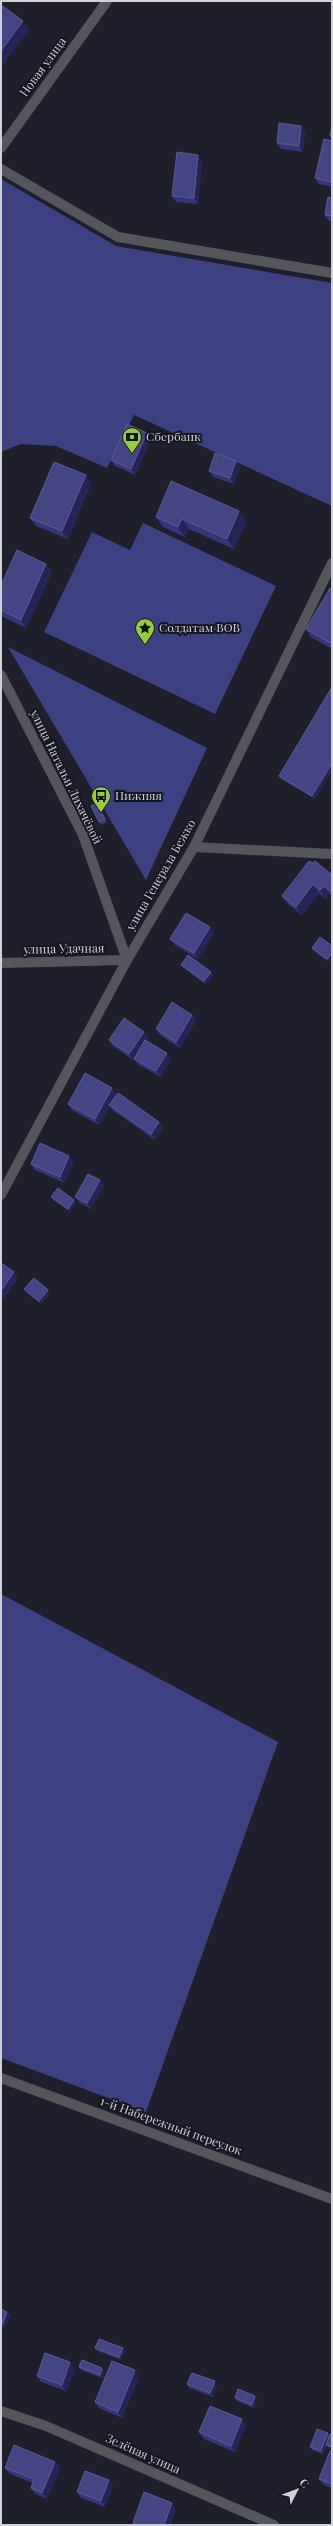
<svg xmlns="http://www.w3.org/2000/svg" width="333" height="2526" font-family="'Playfair Display',serif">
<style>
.green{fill:#3d4081}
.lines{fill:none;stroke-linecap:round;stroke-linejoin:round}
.minor{stroke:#54565c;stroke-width:10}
.wall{fill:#36347a}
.shaded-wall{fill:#252456}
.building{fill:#464584;stroke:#5c5b92}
.labels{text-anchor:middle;stroke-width:4;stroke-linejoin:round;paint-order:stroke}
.street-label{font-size:12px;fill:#cfd1d9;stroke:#151622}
.poi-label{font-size:12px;fill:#cfd1d9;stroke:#151622;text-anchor:start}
</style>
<rect width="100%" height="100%" fill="#1e1f2b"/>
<g class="green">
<path d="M1 179 116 246 332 283V506L134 415 107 468 56 446 21 444 1 452Z"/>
<path d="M143 523 276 586 215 714 44 632 92 532 130 550Z"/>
<path d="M8 647 207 748 146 880Z"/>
<path d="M1 1594 278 1742 146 2112 1 2058Z"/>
</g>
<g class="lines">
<g class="minor">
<path d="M1 148 107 1"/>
<path d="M1 169 118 237 332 273"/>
<path d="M1 675 83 835 127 960 1 963"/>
<path d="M194 847 332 854"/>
<path d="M1 1195 127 960 194 847 332 563"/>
<path d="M1 2078 332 2199"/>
<path d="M1 2411 46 2426 274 2525"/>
</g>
</g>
<g class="wall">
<path d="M301 126 305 132 303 152 281 149 277 143Z"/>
<path d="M332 141V187L319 184 315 178Z"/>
<path d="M202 161 198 204 176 202 172 196Z"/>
<path d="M332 198V221H329L325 215Z"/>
<path d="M151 439 135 475 115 466 111 460Z"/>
<path d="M236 461 240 467 234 484 213 477 209 471Z"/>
<path d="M91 483 68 539 36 526 30 518Z"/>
<path d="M156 517 246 521 234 549 189 529 185 537 163 527Z"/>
<path d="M52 572 26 628 1 616V585Z"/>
<path d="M332 589V649L311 637 306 629Z"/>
<path d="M332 687V770L315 799 281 779 279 776Z"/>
<path d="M99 807 107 822 101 825 99 822Z"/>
<path d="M313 863 331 874 332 873V896L330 894 326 899 319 893 302 915 288 904 282 896Z"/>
<path d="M214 933 198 959 175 945 170 939Z"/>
<path d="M320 937 329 962 314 951 312 948Z"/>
<path d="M181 965 211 972 213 975 206 985 184 968Z"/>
<path d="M196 1021 180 1048 160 1035 156 1029Z"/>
<path d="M149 1038 146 1041 171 1059 161 1077 139 1065 134 1059 136 1056 133 1060 113 1046 109 1040Z"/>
<path d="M116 1094 113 1100 159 1122 163 1128 155 1140 114 1111 110 1106 99 1125 72 1110 68 1104Z"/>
<path d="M74 1162 64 1183 35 1170 31 1164Z"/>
<path d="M100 1180 104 1186 91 1209 80 1203 75 1197Z"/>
<path d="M51 1197 74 1200 76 1203 70 1212 54 1200Z"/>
<path d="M24 1289 50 1293 41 1304 27 1293Z"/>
<path d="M1 2309 10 2315 5 2327 1 2325Z"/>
<path d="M95 2348 125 2351 121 2360 98 2351Z"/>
<path d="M79 2367 105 2371 102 2378 81 2370Z"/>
<path d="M75 2369 66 2391 41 2382 37 2376Z"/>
<path d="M139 2377 122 2418 99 2408 95 2402Z"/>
<path d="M187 2384 217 2385 213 2397 189 2388Z"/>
<path d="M235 2398 258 2399 254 2408 237 2401Z"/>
<path d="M246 2425 235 2452 204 2439 199 2432Z"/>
<path d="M328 2433 330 2436 332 2435V2449L329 2448 327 2445 323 2454 312 2450 310 2447Z"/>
<path d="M332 2452V2488L324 2485 319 2479Z"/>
<path d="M5 2468H60L47 2499 35 2494 31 2488 33 2483 10 2474Z"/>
<path d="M109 2480 113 2486 105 2507 81 2498 77 2492Z"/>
</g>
<g class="shaded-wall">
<path d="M23 21 29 30 2 67 1 66V51Z"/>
<path d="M301 126 305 132 303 152 299 146Z"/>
<path d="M198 155 202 161 198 204 194 198Z"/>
<path d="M147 433 151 439 135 475 131 469Z"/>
<path d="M236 461 240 467 234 484 230 478Z"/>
<path d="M86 475 91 483 68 539 62 531Z"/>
<path d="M239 511 246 521 234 549 227 539Z"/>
<path d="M182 519 189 529 185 537 178 527Z"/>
<path d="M46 564 52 572 26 628 21 620Z"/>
<path d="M332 763V770L315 799 312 796Z"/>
<path d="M313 884 319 893 302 915 296 907Z"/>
<path d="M324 886 330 894 326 899 320 890Z"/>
<path d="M210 927 214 933 198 959 194 953Z"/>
<path d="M332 953V959L329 962 327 959Z"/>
<path d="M211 972 213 975 206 985 204 981Z"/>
<path d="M192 1015 196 1021 180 1048 176 1042Z"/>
<path d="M144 1032 149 1038 133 1060 129 1054Z"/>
<path d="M167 1053 171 1059 161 1077 156 1071Z"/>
<path d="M112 1088 116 1094 99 1125 95 1119Z"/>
<path d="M159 1122 163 1128 155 1140 151 1134Z"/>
<path d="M69 1156 74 1162 64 1183 60 1177Z"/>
<path d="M100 1180 104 1186 91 1209 87 1203Z"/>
<path d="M74 1200 76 1203 70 1212 68 1209Z"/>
<path d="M14 1272 18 1278 3 1301 1 1298V1291Z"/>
<path d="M48 1290 50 1293 41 1304 39 1301Z"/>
<path d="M7 2312 10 2315 5 2327 3 2323Z"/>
<path d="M123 2348 125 2351 121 2360 119 2357Z"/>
<path d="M70 2362 75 2369 66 2391 62 2385Z"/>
<path d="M102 2368 105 2371 102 2378 100 2375Z"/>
<path d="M135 2370 139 2377 122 2418 118 2412Z"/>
<path d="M215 2381 217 2385 213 2397 210 2393Z"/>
<path d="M255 2396 258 2399 254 2408 252 2405Z"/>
<path d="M242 2419 246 2425 235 2452 231 2446Z"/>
<path d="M328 2433 330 2437 323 2454 321 2451Z"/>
<path d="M55 2462 60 2468 47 2499 42 2493Z"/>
<path d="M109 2480 113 2486 105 2507 101 2501Z"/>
<path d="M172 2503 176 2509 171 2525H164Z"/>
</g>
<g class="building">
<path d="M1 5 23 21 1 51Z"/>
<path d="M279 123 301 126 299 146 277 143Z"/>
<path d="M332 125V136H330Z"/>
<path d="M324 139 332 141V182L315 178Z"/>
<path d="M177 152 198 155 194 198 172 196Z"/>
<path d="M328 197 332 198V216L325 215Z"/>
<path d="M127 424 147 433 131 469 111 460Z"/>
<path d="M215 453 236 461 230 478 209 471Z"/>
<path d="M54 462 86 475 62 531 30 518Z"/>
<path d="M171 481 239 511 227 539 182 519 178 527 156 517Z"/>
<path d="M17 550 46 564 21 620 1 610V585Z"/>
<path d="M330 588 332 589V644L306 629Z"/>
<path d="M332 687V763L312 796 279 776Z"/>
<path d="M97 803 105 819 99 822 91 806Z"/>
<path d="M309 861 313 863 315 861 331 874 332 873V892L324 886 320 890 313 884 296 907 282 896Z"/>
<path d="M186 913 210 927 194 953 170 939Z"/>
<path d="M320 937 332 946V953L327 959 312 948Z"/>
<path d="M188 955 211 972 204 981 181 965Z"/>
<path d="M172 1002 192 1015 176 1042 156 1029Z"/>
<path d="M124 1018 144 1032 129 1054 109 1040Z"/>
<path d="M145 1040 167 1053 156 1071 134 1059Z"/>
<path d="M85 1073 112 1088 95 1119 68 1104Z"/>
<path d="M118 1093 159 1122 151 1134 109 1105Z"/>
<path d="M40 1143 69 1156 60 1177 31 1164Z"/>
<path d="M88 1174 100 1180 87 1203 75 1197Z"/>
<path d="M58 1188 74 1200 68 1209 51 1197Z"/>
<path d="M1 1263 14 1272 1 1291Z"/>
<path d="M34 1278 48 1290 39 1301 24 1289Z"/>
<path d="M1 2309 7 2312 3 2323H1Z"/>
<path d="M99 2339 123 2348 119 2357 95 2348Z"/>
<path d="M45 2353 70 2362 62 2385 37 2376Z"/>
<path d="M82 2360 102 2368 100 2375 79 2367Z"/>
<path d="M112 2361 135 2370 118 2412 95 2402Z"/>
<path d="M192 2373 215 2381 210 2393 187 2384Z"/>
<path d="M238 2389 255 2396 252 2405 235 2398Z"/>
<path d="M210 2406 242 2419 231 2446 199 2432Z"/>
<path d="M317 2429 328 2433 321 2451 310 2447Z"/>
<path d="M330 2434 332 2435V2447L326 2445Z"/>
<path d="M14 2445 55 2462 42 2493 31 2488 34 2479 5 2468Z"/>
<path d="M330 2451 332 2452V2484L319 2479Z"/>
<path d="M85 2471 109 2480 101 2501 77 2492Z"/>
<path d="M144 2492 172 2503 164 2525H138L133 2523Z"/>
</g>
<defs>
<g id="bank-pin" transform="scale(1)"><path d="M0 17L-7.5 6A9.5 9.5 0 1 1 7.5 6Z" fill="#95cc3b" stroke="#151622"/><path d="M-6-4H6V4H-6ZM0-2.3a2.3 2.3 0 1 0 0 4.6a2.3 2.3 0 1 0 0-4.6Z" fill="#111"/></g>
<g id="sight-pin" transform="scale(1)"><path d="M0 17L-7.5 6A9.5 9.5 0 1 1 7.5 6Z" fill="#95cc3b" stroke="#151622"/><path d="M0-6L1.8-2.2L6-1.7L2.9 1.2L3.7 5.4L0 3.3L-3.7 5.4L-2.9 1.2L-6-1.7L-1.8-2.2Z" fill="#111"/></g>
<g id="bus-pin" transform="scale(1)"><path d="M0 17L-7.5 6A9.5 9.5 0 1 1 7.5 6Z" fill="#95cc3b" stroke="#151622"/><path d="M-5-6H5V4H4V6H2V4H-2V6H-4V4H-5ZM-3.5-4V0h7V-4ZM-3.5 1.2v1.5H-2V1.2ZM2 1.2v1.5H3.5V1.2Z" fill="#111"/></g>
</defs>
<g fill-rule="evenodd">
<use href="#bank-pin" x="132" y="437"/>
<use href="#sight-pin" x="145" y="628"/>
<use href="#bus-pin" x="101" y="796"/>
</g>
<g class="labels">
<g class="street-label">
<text transform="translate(43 67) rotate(-54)" y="4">Новая улица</text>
<text transform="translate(66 777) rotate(64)" y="4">улица Натальи Лихачёвой</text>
<text transform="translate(161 875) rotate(-60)" y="4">улица Генерала Бежко</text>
<text transform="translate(64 949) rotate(-1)" y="4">улица Удачная</text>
<text transform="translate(171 2126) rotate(20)" y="4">1-й Набережный переулок</text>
<text transform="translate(143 2454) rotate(24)" y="4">Зелёная улица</text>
</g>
<g class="poi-label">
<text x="146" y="441">Сбербанк</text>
<text x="159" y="632">Солдатам ВОВ</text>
<text x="115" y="800">Нижняя</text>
</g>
</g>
<rect width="333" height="2526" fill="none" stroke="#cfd1d9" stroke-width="4"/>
<g transform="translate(297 2490) rotate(48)" stroke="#151622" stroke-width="3" paint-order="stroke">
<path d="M0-3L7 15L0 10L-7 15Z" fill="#cfd1d9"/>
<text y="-6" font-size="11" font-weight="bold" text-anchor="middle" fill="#cfd1d9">С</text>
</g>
</svg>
